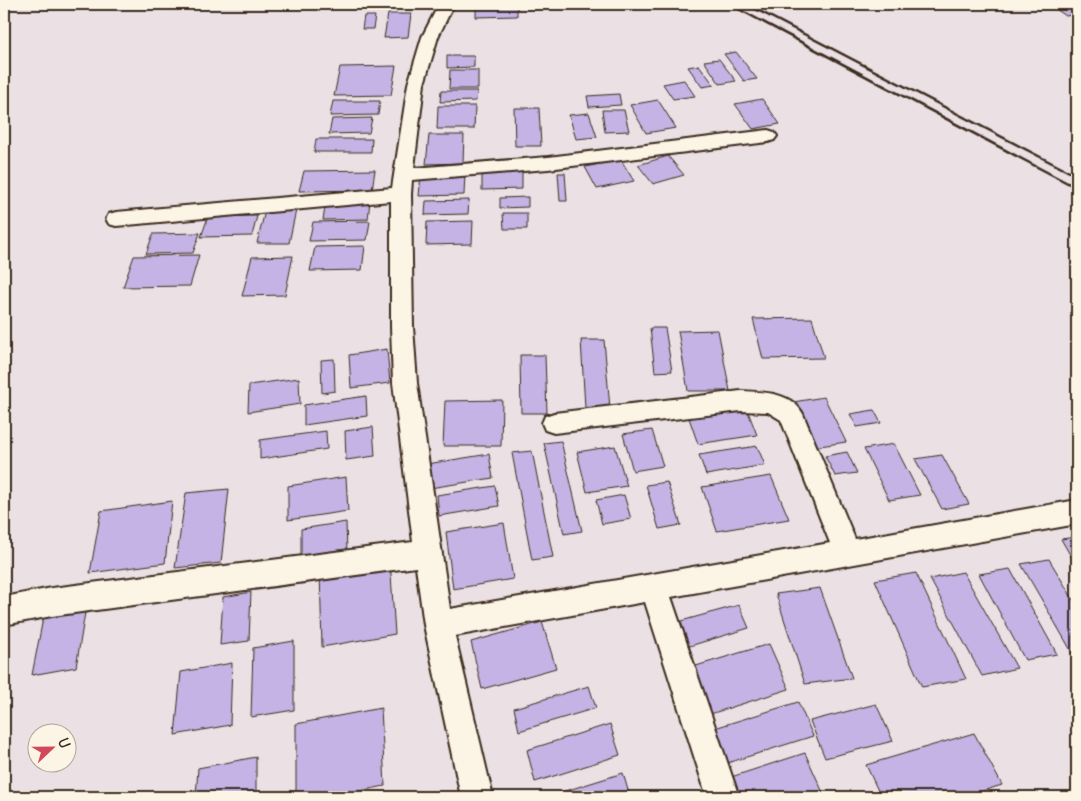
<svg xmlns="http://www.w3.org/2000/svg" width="1081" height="801" font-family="Delius,sans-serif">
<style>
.building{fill:#c4b3e4;stroke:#3b2a1e}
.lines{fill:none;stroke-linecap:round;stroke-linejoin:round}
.street-casing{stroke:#3b2a1e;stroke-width:4}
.street{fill:#fcf5e5;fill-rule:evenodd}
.rail{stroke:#3b2a1e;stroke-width:2.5}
</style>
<rect width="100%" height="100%" fill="#ebe1e5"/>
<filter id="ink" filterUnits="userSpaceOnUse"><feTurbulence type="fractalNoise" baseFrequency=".02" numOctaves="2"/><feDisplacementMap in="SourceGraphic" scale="10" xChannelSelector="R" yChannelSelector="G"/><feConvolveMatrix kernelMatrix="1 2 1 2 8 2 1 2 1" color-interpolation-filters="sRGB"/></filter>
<g filter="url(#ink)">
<g class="building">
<path d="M476 4H517V16L476 17Z"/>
<path d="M1077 4V14L1066 16 1050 5Z"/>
<path d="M388 14H411L408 37 384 38Z"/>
<path d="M364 16H375L373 29H362Z"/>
<path d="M736 52 757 79 744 81 724 54Z"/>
<path d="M447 56H474V67L447 68Z"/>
<path d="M719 59 736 81 720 84 704 61Z"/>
<path d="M699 65 714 85 702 87 688 67Z"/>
<path d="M396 66 391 95 334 96 340 67Z"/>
<path d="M450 70H478V89H449Z"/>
<path d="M684 80 695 96 673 99 663 84Z"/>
<path d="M441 91H477L476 101 440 102Z"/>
<path d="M619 94 621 105 589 107 587 96Z"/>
<path d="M762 99 780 124 753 129 735 104Z"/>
<path d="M658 100 676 128 646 133 630 105Z"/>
<path d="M333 101H380L378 115 330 116Z"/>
<path d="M438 106H475L474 129H437Z"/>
<path d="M514 108H539L541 146H515Z"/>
<path d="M602 110H624L629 131 605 132Z"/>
<path d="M589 113 597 137 576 139 569 115Z"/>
<path d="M372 118 369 133 329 134 332 119Z"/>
<path d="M429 135H464L463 163 426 164Z"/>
<path d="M316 139H372L371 152H314Z"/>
<path d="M668 156 684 175 653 184 638 165Z"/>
<path d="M621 160 634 181 597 189 585 167Z"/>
<path d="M375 170 372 190 299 191 304 171Z"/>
<path d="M522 172V189L482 190V173Z"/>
<path d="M465 173 464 195 419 196 421 174Z"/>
<path d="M558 173H565L567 201H560Z"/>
<path d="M528 197V207L500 208V198Z"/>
<path d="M469 200 468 214 425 215 426 201Z"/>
<path d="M370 201 368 219 323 220 326 202Z"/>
<path d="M296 210 289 243H257L265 211Z"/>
<path d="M503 213H527V229H504Z"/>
<path d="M257 216 252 236 201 237 208 217Z"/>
<path d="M370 221 367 240 309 241 313 222Z"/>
<path d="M473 221 472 244 426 245 427 222Z"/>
<path d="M200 233 193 253 146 254 153 234Z"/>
<path d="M365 246 362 270 310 271 315 247Z"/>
<path d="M199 255 190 286 123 287 134 256Z"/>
<path d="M293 256 285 295 242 296 252 257Z"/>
<path d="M812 318 824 358 763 359 753 319Z"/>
<path d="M650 328H665L672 371 655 372Z"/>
<path d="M718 330 730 391H688L678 331Z"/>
<path d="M581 340H604L610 408H585Z"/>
<path d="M387 349 390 383 351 388 349 355Z"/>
<path d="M520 355H545L547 413H521Z"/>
<path d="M334 359 335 391 322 393 321 360Z"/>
<path d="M299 378 300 404 248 412 249 385Z"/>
<path d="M366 396 367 416 304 425V405Z"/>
<path d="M824 397 846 442 807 448 787 403Z"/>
<path d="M502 400 501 446H443L445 401Z"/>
<path d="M747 409 757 435 698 444 689 418Z"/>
<path d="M874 410 881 423 857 427 850 414Z"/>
<path d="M373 427 375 456 346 460 345 431Z"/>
<path d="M652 430 663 466 633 471 623 434Z"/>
<path d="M326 431 327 449 260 459V440Z"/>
<path d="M561 441 582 531 564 534 544 443Z"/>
<path d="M894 444 920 495 889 500 864 449Z"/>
<path d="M615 446 627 486 587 492 577 452Z"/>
<path d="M757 446 765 465 706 475 699 455Z"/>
<path d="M532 451 553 557 532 560 512 453Z"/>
<path d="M847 452 857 473 835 476 825 456Z"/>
<path d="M489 454 493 478 430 488 427 464Z"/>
<path d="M942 455 969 504 942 509 915 459Z"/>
<path d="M771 476 789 519 717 531 702 487Z"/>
<path d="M346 477 348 511 288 520V486Z"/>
<path d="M667 482 681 525 659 529 646 485Z"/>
<path d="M495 486 499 506 439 516 437 495Z"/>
<path d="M229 489 221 563 175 568 186 493Z"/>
<path d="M624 495 631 519 602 524 596 500Z"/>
<path d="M172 501 165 563 90 573 101 511Z"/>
<path d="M346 522 347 552 301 560V529Z"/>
<path d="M504 523 513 579 453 589 446 532Z"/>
<path d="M1077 537V567L1061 539Z"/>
<path d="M390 559 395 634 322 647 320 571Z"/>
<path d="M1049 559 1077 606V653L1073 654 1021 564Z"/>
<path d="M1010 569 1057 654 1025 660 979 574Z"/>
<path d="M963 572 1017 668 982 676 930 579Z"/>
<path d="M916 573 966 679 922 687 875 580Z"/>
<path d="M820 588 852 678 805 684 776 594Z"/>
<path d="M251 592 249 641 220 645 223 597Z"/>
<path d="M87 601 76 667 32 675 45 608Z"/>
<path d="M739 605 749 628 683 648 674 623Z"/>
<path d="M542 622 556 668 482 689 471 642Z"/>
<path d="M294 641V710L251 717 253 648Z"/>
<path d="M769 644 789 689 704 716 686 669Z"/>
<path d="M232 663 230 725 175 735 181 672Z"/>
<path d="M589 686 596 708 519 731 514 708Z"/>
<path d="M798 702 813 736 715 767 702 732Z"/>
<path d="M876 704 893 741 825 758 810 721Z"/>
<path d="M381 708 385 786 329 797H296V724Z"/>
<path d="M610 724 620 755 535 782 527 750Z"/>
<path d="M974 733 1002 785 963 797H881L866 765Z"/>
<path d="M805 753 825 797H728L722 780Z"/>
<path d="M256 757V797H196L198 768Z"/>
<path d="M623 773 630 797H546Z"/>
</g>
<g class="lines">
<g class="street-casing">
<path id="street" d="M439 4H454L438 37 424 84 414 168 548 157 768 130 774 132 777 136 774 140 768 142 548 169 412 180 411 194 413 327 417 383 450 609 830 543 781 420 768 412 741 411 554 433 545 430 542 423 545 416 554 413 741 391C762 392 792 392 803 414L855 539 1077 500V524L671 597 739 797H707L645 602 455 636 493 797H461L424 625 416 567 52 616 4 625V597L52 588 413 542 393 383 391 327V201L116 226 109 224 106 219 109 214 116 212 392 188 408 84 422 37Z"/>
</g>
<use href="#street" class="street"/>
<g class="rail">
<path d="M729 4 1077 188"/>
<path d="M746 4 1077 176"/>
</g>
</g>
</g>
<rect width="1081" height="801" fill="none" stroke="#fcf5e5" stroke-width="20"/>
<rect x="10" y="10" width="1061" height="781" fill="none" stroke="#3b2a1e" stroke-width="2" filter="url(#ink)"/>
<g transform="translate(52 748) rotate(68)"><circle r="24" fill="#fcf5e5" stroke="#afa495"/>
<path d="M0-4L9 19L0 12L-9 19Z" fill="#d1495b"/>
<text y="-8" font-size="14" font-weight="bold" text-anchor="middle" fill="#3b2a1e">U</text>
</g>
</svg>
